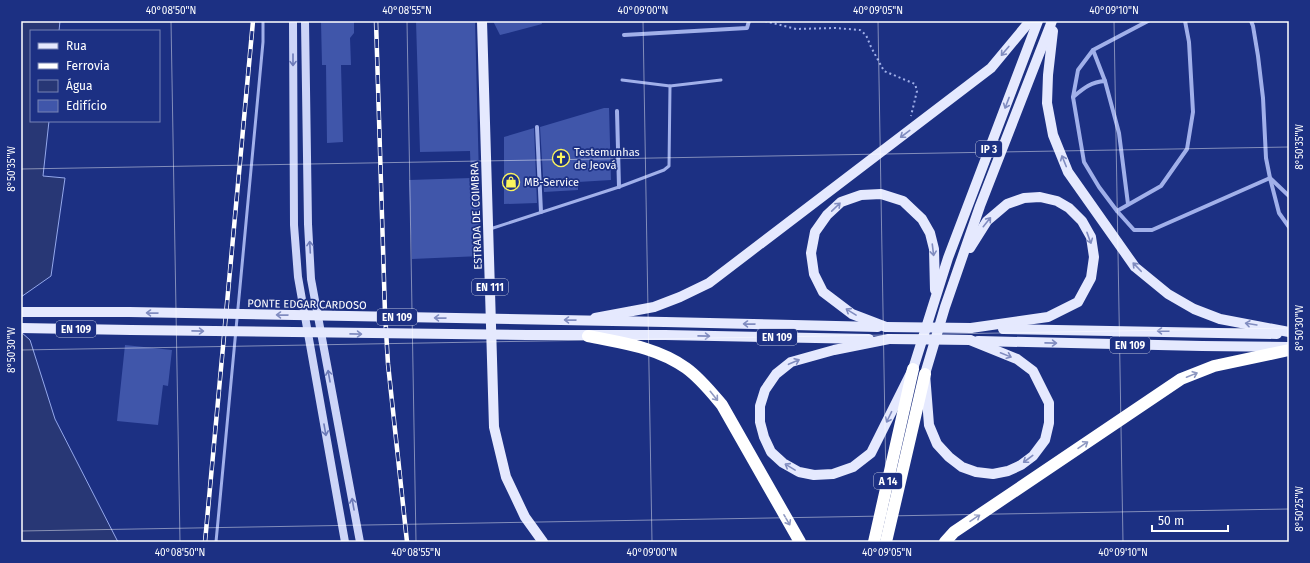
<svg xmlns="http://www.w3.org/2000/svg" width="1310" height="563" font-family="'Fira Sans',sans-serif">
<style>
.water{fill:#283775;stroke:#94a8ec}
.building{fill:#4056aa}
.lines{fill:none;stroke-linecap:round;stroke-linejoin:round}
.path{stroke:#a1b0ea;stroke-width:2;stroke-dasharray:2 3;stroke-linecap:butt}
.lane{stroke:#a1b0ea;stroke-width:3}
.street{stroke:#a1b0ea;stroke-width:4}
.secondary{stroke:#cdd5f8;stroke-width:8}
.primary{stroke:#e5e9fe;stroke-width:10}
.highway{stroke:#fff;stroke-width:12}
.rail-casing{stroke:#fff;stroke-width:4.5}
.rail{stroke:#1c3083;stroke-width:3;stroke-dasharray:9;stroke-linecap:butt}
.primary-bridge{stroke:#e5e9fe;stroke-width:10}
.oneway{stroke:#808cc0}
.oneway2{stroke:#6c7ab8}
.oneway3{stroke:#8e98c1}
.ticks{fill:none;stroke:#fff;stroke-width:1;stroke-opacity:0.45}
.labels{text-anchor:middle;stroke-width:3.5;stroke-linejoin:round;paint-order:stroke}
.shield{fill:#1c3083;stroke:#bbc1da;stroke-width:1}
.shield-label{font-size:10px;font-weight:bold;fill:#fff}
.poi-label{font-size:11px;fill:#fff;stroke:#1c3083;text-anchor:start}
.street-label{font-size:11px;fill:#fff;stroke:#1c3083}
.neatline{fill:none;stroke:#fff;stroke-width:1.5}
.ticks-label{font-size:10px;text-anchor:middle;fill:#fff}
</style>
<rect width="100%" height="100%" fill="#1c3083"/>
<g class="water">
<path d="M21 21H60L59 31H31V121H49L43 176 65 178 51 276 21 297Z"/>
<path d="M21 332 30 340 55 419 118 542H21Z"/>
</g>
<g class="building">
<path d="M321 21H354V33L350 38 351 65H341L343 142 327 143 326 65H322Z"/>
<path d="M416 21H475L481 256 412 259 409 180 471 178 470 151 420 152Z"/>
<path d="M493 21H541L542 24 500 35Z"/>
<path d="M604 108H609L611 180 578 182V190L544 192 540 127Z"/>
<path d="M534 128 537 203 504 204V137Z"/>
<path d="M125 345 172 350 168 386 163 385 158 425 117 421Z"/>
</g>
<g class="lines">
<path class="path" d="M765 21 796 29 835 28 860 30 866 35 871 47 884 71 915 84 917 91 911 116"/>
<g class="lane">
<path d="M622 80 670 86 721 80"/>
<path d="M490 229 619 187 664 170 669 166 670 86"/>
<path d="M216 542 263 42V21"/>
</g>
<g class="street">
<path d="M1148 21 1093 50 1078 70 1073 97 1084 162 1099 187 1117 211 1134 230H1152L1270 178 1279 213 1289 227"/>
<path d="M1251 21 1253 26 1258 56 1263 98 1266 158 1270 178 1289 196"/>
<path d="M624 35 747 28 749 21"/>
<path d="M1093 50 1105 81 1119 133 1128 204"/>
<path d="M1073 97C1084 88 1091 82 1105 81"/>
<path d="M617 111 619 187"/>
<path d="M537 127 541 212"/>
<path d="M1117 211 1161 186 1187 149 1193 112 1189 42 1185 21"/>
</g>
<g class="secondary">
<path d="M293 21 294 225 298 277 345 542"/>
<path d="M305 21 308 224 311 279 360 542"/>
</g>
<g class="primary">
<path d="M482 21 494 427 506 477 525 517 543 542"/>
<path d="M1053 31 1048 75 1047 103 1053 135 1068 172 1135 267 1168 294 1194 309 1220 319 1289 332"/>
<path d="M970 248 987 221 1007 204 1024 198 1040 197 1057 201 1069 208 1082 221 1091 237 1094 257 1091 278 1078 302 1048 317 971 328"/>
<path d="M21 312H129"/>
<path d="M595 318 654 307 680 297 709 283 991 68 1030 21"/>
<path d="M665 322 878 327"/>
<path d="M886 327 852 314 823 292 814 274 811 253 815 232 827 215 841 202 861 195 881 194 903 201 922 219 930 233 934 249 935 290"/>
<path d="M21 328 131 330"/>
<path d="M1003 329 1277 334"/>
<path d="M527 335H665L869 339"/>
<path d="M889 339 834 350 791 362 776 374 765 390 760 406V422L764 437 771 452 783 463 799 472 814 475 833 474 853 467 871 453 913 369 948 258 1038 21"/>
<path d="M970 340 1017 359 1033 371 1049 403V423L1045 440 1033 456 1021 465 1008 471 993 474 976 472 962 467 949 457 937 444 929 425 925 374 945 307 980 206 1052 21"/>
<path d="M978 341 1202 346 1288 347"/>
</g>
<g class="highway">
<path d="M588 336C622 343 657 347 686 368 700 378 711 392 722 405L800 542"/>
<path d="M874 542 913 369"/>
<path d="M886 542 925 374"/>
<path d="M945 542 954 532 1181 379 1214 366 1289 350"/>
</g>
<g class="rail-casing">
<g id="rail">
<path d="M376 21 385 313 388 364 407 542"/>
<path d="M205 542 253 21"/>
</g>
</g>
<use href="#rail" class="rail"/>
<g class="primary-bridge">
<path d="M129 312 665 322"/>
<path d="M886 327 971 328"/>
<path d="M131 330 527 335"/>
<path d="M889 339 970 340"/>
</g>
</g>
<defs><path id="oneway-shaft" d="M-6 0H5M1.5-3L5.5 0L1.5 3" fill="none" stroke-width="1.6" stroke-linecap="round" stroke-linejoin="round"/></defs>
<g class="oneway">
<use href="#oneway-shaft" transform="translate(1005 51) rotate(130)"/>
<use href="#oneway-shaft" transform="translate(1007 103) rotate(111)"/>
<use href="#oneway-shaft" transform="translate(905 134) rotate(143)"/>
<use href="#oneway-shaft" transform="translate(1064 161) rotate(-112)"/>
<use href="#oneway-shaft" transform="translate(836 207) rotate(-44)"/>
<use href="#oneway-shaft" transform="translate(987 222) rotate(-51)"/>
<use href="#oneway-shaft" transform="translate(1089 238) rotate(70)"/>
<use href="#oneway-shaft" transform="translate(933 250) rotate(83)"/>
<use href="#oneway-shaft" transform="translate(1137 267) rotate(-134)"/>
<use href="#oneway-shaft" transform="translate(851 312) rotate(-148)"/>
<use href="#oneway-shaft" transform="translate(152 313) rotate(-179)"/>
<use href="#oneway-shaft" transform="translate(282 315) rotate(-179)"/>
<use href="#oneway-shaft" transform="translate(440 318) rotate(-179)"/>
<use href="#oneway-shaft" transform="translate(570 320) rotate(-179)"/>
<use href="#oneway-shaft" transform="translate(749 324) rotate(-179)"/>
<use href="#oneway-shaft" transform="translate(1251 324) rotate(-171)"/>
<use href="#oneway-shaft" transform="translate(198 331) rotate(1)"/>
<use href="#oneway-shaft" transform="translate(1163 331) rotate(-179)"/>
<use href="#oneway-shaft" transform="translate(356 334) rotate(1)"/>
<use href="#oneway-shaft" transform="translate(704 336) rotate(1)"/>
<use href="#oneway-shaft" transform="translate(1051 343) rotate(1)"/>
<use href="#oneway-shaft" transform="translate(1006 355) rotate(22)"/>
<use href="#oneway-shaft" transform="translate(794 362) rotate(-23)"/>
<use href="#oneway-shaft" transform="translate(889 417) rotate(116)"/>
<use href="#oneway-shaft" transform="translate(1028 459) rotate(143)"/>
<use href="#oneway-shaft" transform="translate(790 467) rotate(-149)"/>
</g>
<g class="oneway2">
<use href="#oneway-shaft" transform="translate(293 60) rotate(90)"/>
<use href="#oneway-shaft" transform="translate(310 247) rotate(-93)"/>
<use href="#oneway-shaft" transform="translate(329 376) rotate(-100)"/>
<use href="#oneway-shaft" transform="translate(325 430) rotate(80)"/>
<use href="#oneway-shaft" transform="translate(353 504) rotate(-100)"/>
</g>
<g class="oneway3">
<use href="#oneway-shaft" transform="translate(1192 375) rotate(-22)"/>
<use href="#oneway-shaft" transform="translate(714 396) rotate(51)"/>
<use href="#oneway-shaft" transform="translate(1083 445) rotate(-34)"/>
<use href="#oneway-shaft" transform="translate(975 518) rotate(-34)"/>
<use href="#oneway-shaft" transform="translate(787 520) rotate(60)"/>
</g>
<path class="ticks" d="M171 21 180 542M407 21 416 542M643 21 652 542M878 21 887 542M1114 21 1123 542M21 169 1289 147M21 350 1289 328M21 531 1289 509"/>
<defs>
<g id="church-ring" transform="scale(0.9)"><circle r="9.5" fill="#1c3083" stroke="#fbf45e" stroke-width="1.5"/><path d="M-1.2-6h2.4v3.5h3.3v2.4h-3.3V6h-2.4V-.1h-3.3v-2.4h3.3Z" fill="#fbf45e"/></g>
<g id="shop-ring" transform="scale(0.9)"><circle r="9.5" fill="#1c3083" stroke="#fbf45e" stroke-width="1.5"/><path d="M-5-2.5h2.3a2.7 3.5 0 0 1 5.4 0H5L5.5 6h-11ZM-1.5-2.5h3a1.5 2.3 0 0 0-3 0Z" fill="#fbf45e"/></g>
</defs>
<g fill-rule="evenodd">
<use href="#church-ring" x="561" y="158"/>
<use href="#shop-ring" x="511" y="182"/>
</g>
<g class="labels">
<g class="shield">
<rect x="976" y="141" width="26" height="16" rx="3"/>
<rect x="472" y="279" width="36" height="16" rx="3"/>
<rect x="377" y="309" width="40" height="16" rx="3"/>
<rect x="56" y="321" width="40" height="16" rx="3"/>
<rect x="757" y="329" width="40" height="16" rx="3"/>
<rect x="1110" y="337" width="40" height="16" rx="3"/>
<rect x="874" y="473" width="28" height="16" rx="3"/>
</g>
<g class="shield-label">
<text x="989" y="153">IP 3</text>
<text x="490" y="291">EN 111</text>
<text x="397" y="321">EN 109</text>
<text x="76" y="333">EN 109</text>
<text x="777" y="341">EN 109</text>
<text x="1130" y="349">EN 109</text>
<text x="888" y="485">A 14</text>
</g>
<g class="poi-label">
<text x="574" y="156">Testemunhas<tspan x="574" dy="13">de Jeová</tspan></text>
<text x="524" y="186">MB-Service</text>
</g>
<g class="street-label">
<text transform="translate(476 216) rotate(-92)" y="4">ESTRADA DE COIMBRA</text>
<text transform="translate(307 304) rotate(1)" y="4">PONTE EDGAR CARDOSO</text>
</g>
</g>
<rect width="1310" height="563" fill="none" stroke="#1c3083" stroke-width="44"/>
<rect x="30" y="30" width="130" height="92" fill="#1c3083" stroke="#7783b5"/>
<rect x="38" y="43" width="20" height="6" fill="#e5e9fe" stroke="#7783b5"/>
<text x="66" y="50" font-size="12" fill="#ffffff">Rua</text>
<rect x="38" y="63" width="20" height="6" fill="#ffffff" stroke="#7783b5"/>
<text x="66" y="70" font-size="12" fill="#ffffff">Ferrovia</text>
<rect x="38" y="80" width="20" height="12" fill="#283775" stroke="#7783b5"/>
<text x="66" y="90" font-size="12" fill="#ffffff">Água</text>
<rect x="38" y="100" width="20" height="12" fill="#4056aa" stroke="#7783b5"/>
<text x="66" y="110" font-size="12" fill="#ffffff">Edifício</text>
<path d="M1152 525v6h76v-6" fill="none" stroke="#ffffff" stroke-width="2"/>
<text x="1158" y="525" font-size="12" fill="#ffffff" stroke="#1c3083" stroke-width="3" paint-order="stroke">50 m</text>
<rect x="22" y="22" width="1266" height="519" class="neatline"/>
<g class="ticks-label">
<text x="171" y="14">40°08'50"N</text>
<text x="407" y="14">40°08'55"N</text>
<text x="643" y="14">40°09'00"N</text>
<text x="878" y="14">40°09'05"N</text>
<text x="1114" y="14">40°09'10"N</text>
<text transform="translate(1299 147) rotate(-90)" y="4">8°50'35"W</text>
<text transform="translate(11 169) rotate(-90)" y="4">8°50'35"W</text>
<text transform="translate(1299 328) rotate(-90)" y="4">8°50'30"W</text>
<text transform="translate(11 350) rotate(-90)" y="4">8°50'30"W</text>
<text transform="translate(1299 509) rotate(-90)" y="4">8°50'25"W</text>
<text x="180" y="556">40°08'50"N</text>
<text x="416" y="556">40°08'55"N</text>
<text x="652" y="556">40°09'00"N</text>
<text x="887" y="556">40°09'05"N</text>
<text x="1123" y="556">40°09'10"N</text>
</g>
</svg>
